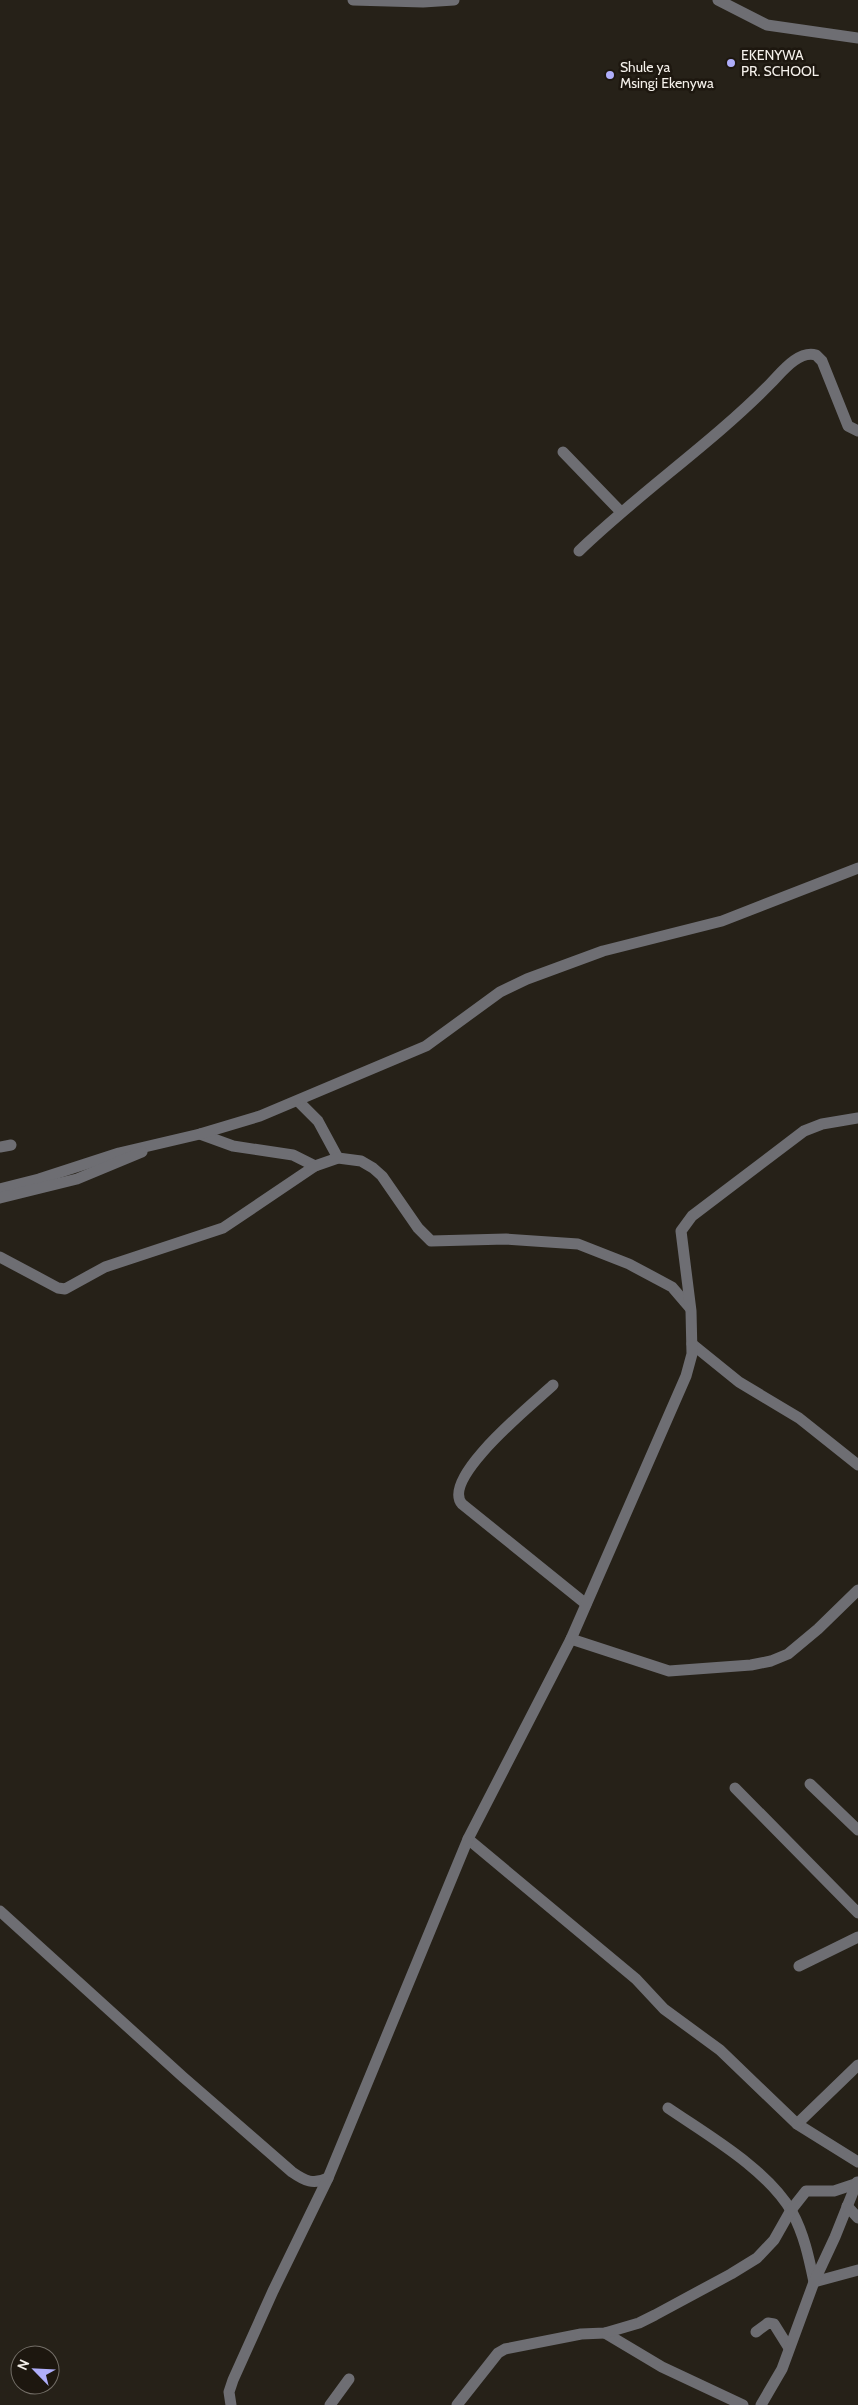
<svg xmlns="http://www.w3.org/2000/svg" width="858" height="2405" font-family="Cabin,sans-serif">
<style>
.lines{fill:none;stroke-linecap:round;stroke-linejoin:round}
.minor{stroke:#6e6e73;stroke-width:11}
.poi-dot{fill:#afaefa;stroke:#1d170f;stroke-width:2}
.labels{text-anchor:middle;stroke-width:5;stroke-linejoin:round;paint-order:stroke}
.poi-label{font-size:14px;fill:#f4f0ea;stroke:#1d170f;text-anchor:start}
</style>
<rect width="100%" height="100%" fill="#262118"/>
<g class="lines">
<g class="minor">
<path d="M353 0 423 2 454 0"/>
<path d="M718 0 767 25 858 38"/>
<path d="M563 452 621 512"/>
<path d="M579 551C640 492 711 444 770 384 781 373 798 350 816 355L822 361 848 426 858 431"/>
<path d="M298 1101 318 1121 338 1158"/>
<path d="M200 1134 233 1146 293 1155 315 1166"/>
<path d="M0 1147 11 1145"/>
<path d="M0 1189 39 1179 119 1153 200 1134 260 1116 426 1046 500 992 527 979 603 951 722 921 858 868"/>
<path d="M0 1198 77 1179 142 1152"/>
<path d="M0 1257 58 1288 65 1289 105 1267 223 1228 315 1166 338 1158 361 1161 373 1168 382 1176 418 1228 431 1241 506 1239 578 1244 629 1264 672 1287 690 1308"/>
<path d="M692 1344 739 1382 799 1418 858 1465"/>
<path d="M553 1385C534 1403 440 1478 462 1504L586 1604"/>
<path d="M571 1639 669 1671 751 1665 771 1661 788 1654 818 1629 858 1590"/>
<path d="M810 1784 858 1830"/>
<path d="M735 1788 858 1913"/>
<path d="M468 1839 636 1979 664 2009 720 2050 797 2124 858 2162"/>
<path d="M0 1911 183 2077 292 2172C305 2181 313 2185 328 2178"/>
<path d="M799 1966 858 1937"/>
<path d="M668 2108C709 2136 767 2169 792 2212 804 2234 809 2258 814 2282L858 2270"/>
<path d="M797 2124 858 2065"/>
<path d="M847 2206 858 2218"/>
<path d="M756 2332 768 2323 774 2324 789 2348"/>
<path d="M605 2333 662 2367 743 2405"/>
<path d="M231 2405 229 2392 233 2380 273 2291 328 2178 468 1839 571 1639 686 1376 692 1354 691 1311 681 1231 692 1216 804 1131 822 1124 858 1118"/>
<path d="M330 2405 349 2379"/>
<path d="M457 2405 498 2353 505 2349 581 2334 605 2333 639 2323 655 2315 731 2274 757 2258 774 2240 791 2210 806 2191H834L855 2184"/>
<path d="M761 2405 782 2369 814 2282 835 2237 857 2182"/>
</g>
</g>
<g class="poi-dot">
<circle cx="731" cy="63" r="5"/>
<circle cx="610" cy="75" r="5"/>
</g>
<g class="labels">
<g class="poi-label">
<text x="741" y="60">EKENYWA<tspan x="741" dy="16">PR. SCHOOL</tspan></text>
<text x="620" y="72">Shule ya<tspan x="620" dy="16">Msingi Ekenywa</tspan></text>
</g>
</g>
<g transform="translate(35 2370) rotate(294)"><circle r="24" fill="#1d170f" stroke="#736e67"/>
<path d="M0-4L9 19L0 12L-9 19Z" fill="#afaefa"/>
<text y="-8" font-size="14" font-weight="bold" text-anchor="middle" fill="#f4f0ea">N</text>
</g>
</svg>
